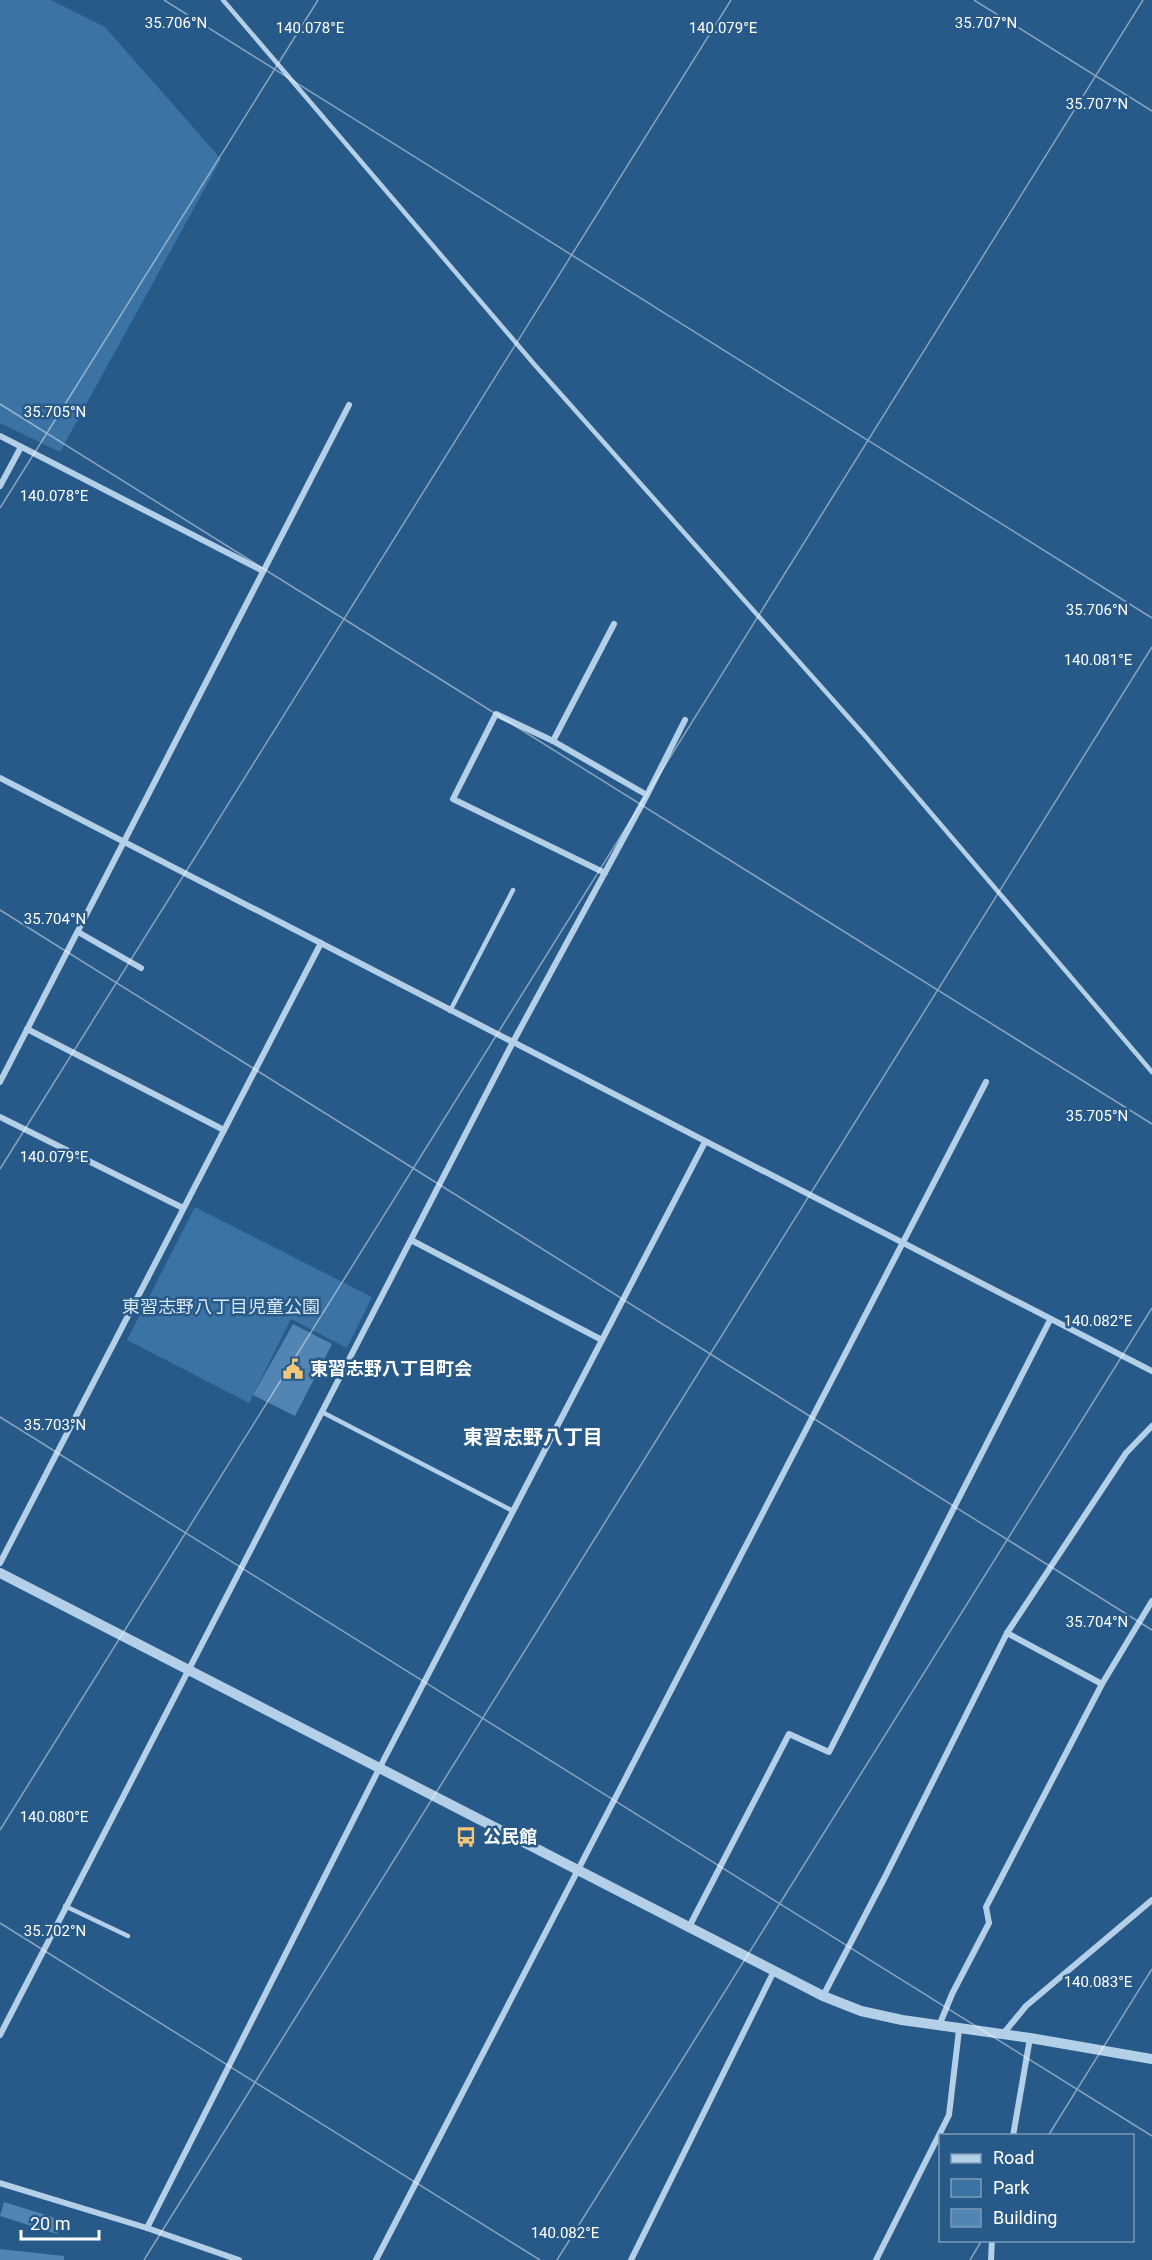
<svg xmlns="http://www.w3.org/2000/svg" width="1152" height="2260" font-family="Roboto,'Noto Sans JP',sans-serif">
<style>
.green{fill:#3b73a5}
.building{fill:#5385b2}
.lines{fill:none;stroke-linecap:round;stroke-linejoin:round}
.service{stroke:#b4d0e9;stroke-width:4.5}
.minor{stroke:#b4d0e9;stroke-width:6}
.tertiary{stroke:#b4d0e9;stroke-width:10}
.ticks{fill:none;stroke:#fff;stroke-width:1.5;stroke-opacity:0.45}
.labels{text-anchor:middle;stroke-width:5;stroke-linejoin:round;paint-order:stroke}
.park-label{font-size:18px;fill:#d8e8f7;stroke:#275989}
.poi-label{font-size:18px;font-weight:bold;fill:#fff;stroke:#275989;text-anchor:start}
.neighbourhood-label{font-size:20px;font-weight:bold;fill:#fff;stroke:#275989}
.ticks-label{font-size:15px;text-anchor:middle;fill:#fff;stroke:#275989;stroke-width:5;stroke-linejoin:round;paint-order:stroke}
</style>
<rect width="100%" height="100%" fill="#275989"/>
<g class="green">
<path d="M0 0H51L105 27 221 159 60 452 0 423Z"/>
<path d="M195 1207 372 1297 347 1348 291 1319 249 1403 127 1340Z"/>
</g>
<g class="building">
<path d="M293 1324 332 1344 295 1416 253 1395Z"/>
<path d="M4 2202 62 2220 57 2234 0 2216Z"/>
<path d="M0 2249 64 2256V2260H0Z"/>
</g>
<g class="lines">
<g class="service">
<path d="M223 0 534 364 866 737 1152 1072"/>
<path d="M450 1011 513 890"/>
<path d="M322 1412 513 1511"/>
<path d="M65 1906 128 1936"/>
</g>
<g class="minor">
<path d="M0 436 263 571"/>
<path d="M0 486 21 447"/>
<path d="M553 741 614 624"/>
<path d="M0 778 1152 1371"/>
<path d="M605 873 453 799 496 714 553 741 647 795"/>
<path d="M78 932 141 968"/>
<path d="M27 1029 224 1130"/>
<path d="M0 1082 349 405"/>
<path d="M0 1117 183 1208"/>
<path d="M411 1240 602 1340"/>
<path d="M0 1563 321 943"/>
<path d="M1007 1633 1102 1684"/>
<path d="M689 1927 789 1734 829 1752 1050 1320"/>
<path d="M823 1996 885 1877 1007 1633 1126 1453 1152 1426"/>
<path d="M939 2026 952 1994 989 1923 986 1907 1102 1684 1152 1601"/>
<path d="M1003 2034 1026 2006 1152 1900"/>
<path d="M0 2035 513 1042 647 795 685 720"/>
<path d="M1013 2136 1030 2038"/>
<path d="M0 2183 147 2228 239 2260"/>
<path d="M147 2228 380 1767 705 1142"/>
<path d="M376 2260 986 1082"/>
<path d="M631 2260 774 1971"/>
<path d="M876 2260 949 2115 959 2030"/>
<path d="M991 2260 992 2240"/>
</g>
<path class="tertiary" d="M0 1573 823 1996 861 2011 902 2020 1030 2038 1152 2059"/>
</g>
<path class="ticks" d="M164 0 1152 618M974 0 1152 111M0 404 1152 1124M0 508 318 0M0 910 1152 1630M0 1169 731 0M0 1417 1152 2136M0 1830 1143 0M0 1923 540 2260M1048 2136 1152 1969M144 2260 1152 647M557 2260 1152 1308M970 2260 982 2240"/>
<defs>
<g id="civic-bare" transform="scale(1.62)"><path d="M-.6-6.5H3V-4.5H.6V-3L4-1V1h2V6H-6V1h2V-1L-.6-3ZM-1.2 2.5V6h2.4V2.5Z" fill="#f2c579" stroke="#275989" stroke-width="2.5" paint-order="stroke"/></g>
<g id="bus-bare" transform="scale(1.62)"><path d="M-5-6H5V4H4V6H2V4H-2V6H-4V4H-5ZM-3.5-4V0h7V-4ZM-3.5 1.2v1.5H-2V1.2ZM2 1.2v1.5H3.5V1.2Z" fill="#f2c579" stroke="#275989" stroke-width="2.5" paint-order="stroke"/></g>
</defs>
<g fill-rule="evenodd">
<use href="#civic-bare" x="293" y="1369"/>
<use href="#bus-bare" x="466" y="1837"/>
</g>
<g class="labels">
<g class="park-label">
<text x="221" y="1313">東習志野八丁目児童公園</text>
</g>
<g class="poi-label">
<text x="310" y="1375">東習志野八丁目町会</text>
<text x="483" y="1843">公民館</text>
</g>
<g class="neighbourhood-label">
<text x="533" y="1444">東習志野八丁目</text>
</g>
</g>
<g class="ticks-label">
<text x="986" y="28">35.707°N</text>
<text x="176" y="28">35.706°N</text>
<text x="310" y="33">140.078°E</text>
<text x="723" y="33">140.079°E</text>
<text x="1097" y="109">35.707°N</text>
<text x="55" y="417">35.705°N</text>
<text x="54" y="501">140.078°E</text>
<text x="1097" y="615">35.706°N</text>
<text x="1098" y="665">140.081°E</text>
<text x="55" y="924">35.704°N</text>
<text x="1097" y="1121">35.705°N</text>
<text x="54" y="1162">140.079°E</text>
<text x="1098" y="1326">140.082°E</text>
<text x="55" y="1430">35.703°N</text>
<text x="1097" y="1627">35.704°N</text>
<text x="54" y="1822">140.080°E</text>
<text x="55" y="1936">35.702°N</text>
<text x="1098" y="1987">140.083°E</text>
<text x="565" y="2238">140.082°E</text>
</g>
<rect x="939" y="2134" width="195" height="108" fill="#275989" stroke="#7d9bb8" stroke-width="1.5"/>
<rect x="951" y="2154" width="30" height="9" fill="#b4d0e9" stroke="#7d9bb8" stroke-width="1.5"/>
<text x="993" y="2164" font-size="18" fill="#ffffff">Road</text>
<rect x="951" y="2179" width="30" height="18" fill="#3b73a5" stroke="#7d9bb8" stroke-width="1.5"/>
<text x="993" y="2194" font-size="18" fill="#ffffff">Park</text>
<rect x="951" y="2209" width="30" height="18" fill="#5385b2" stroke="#7d9bb8" stroke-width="1.5"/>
<text x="993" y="2224" font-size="18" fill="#ffffff">Building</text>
<path d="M21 2230v9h78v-9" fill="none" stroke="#ffffff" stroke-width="3"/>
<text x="30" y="2230" font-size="18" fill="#ffffff" stroke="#275989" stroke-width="4.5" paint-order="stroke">20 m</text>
</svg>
